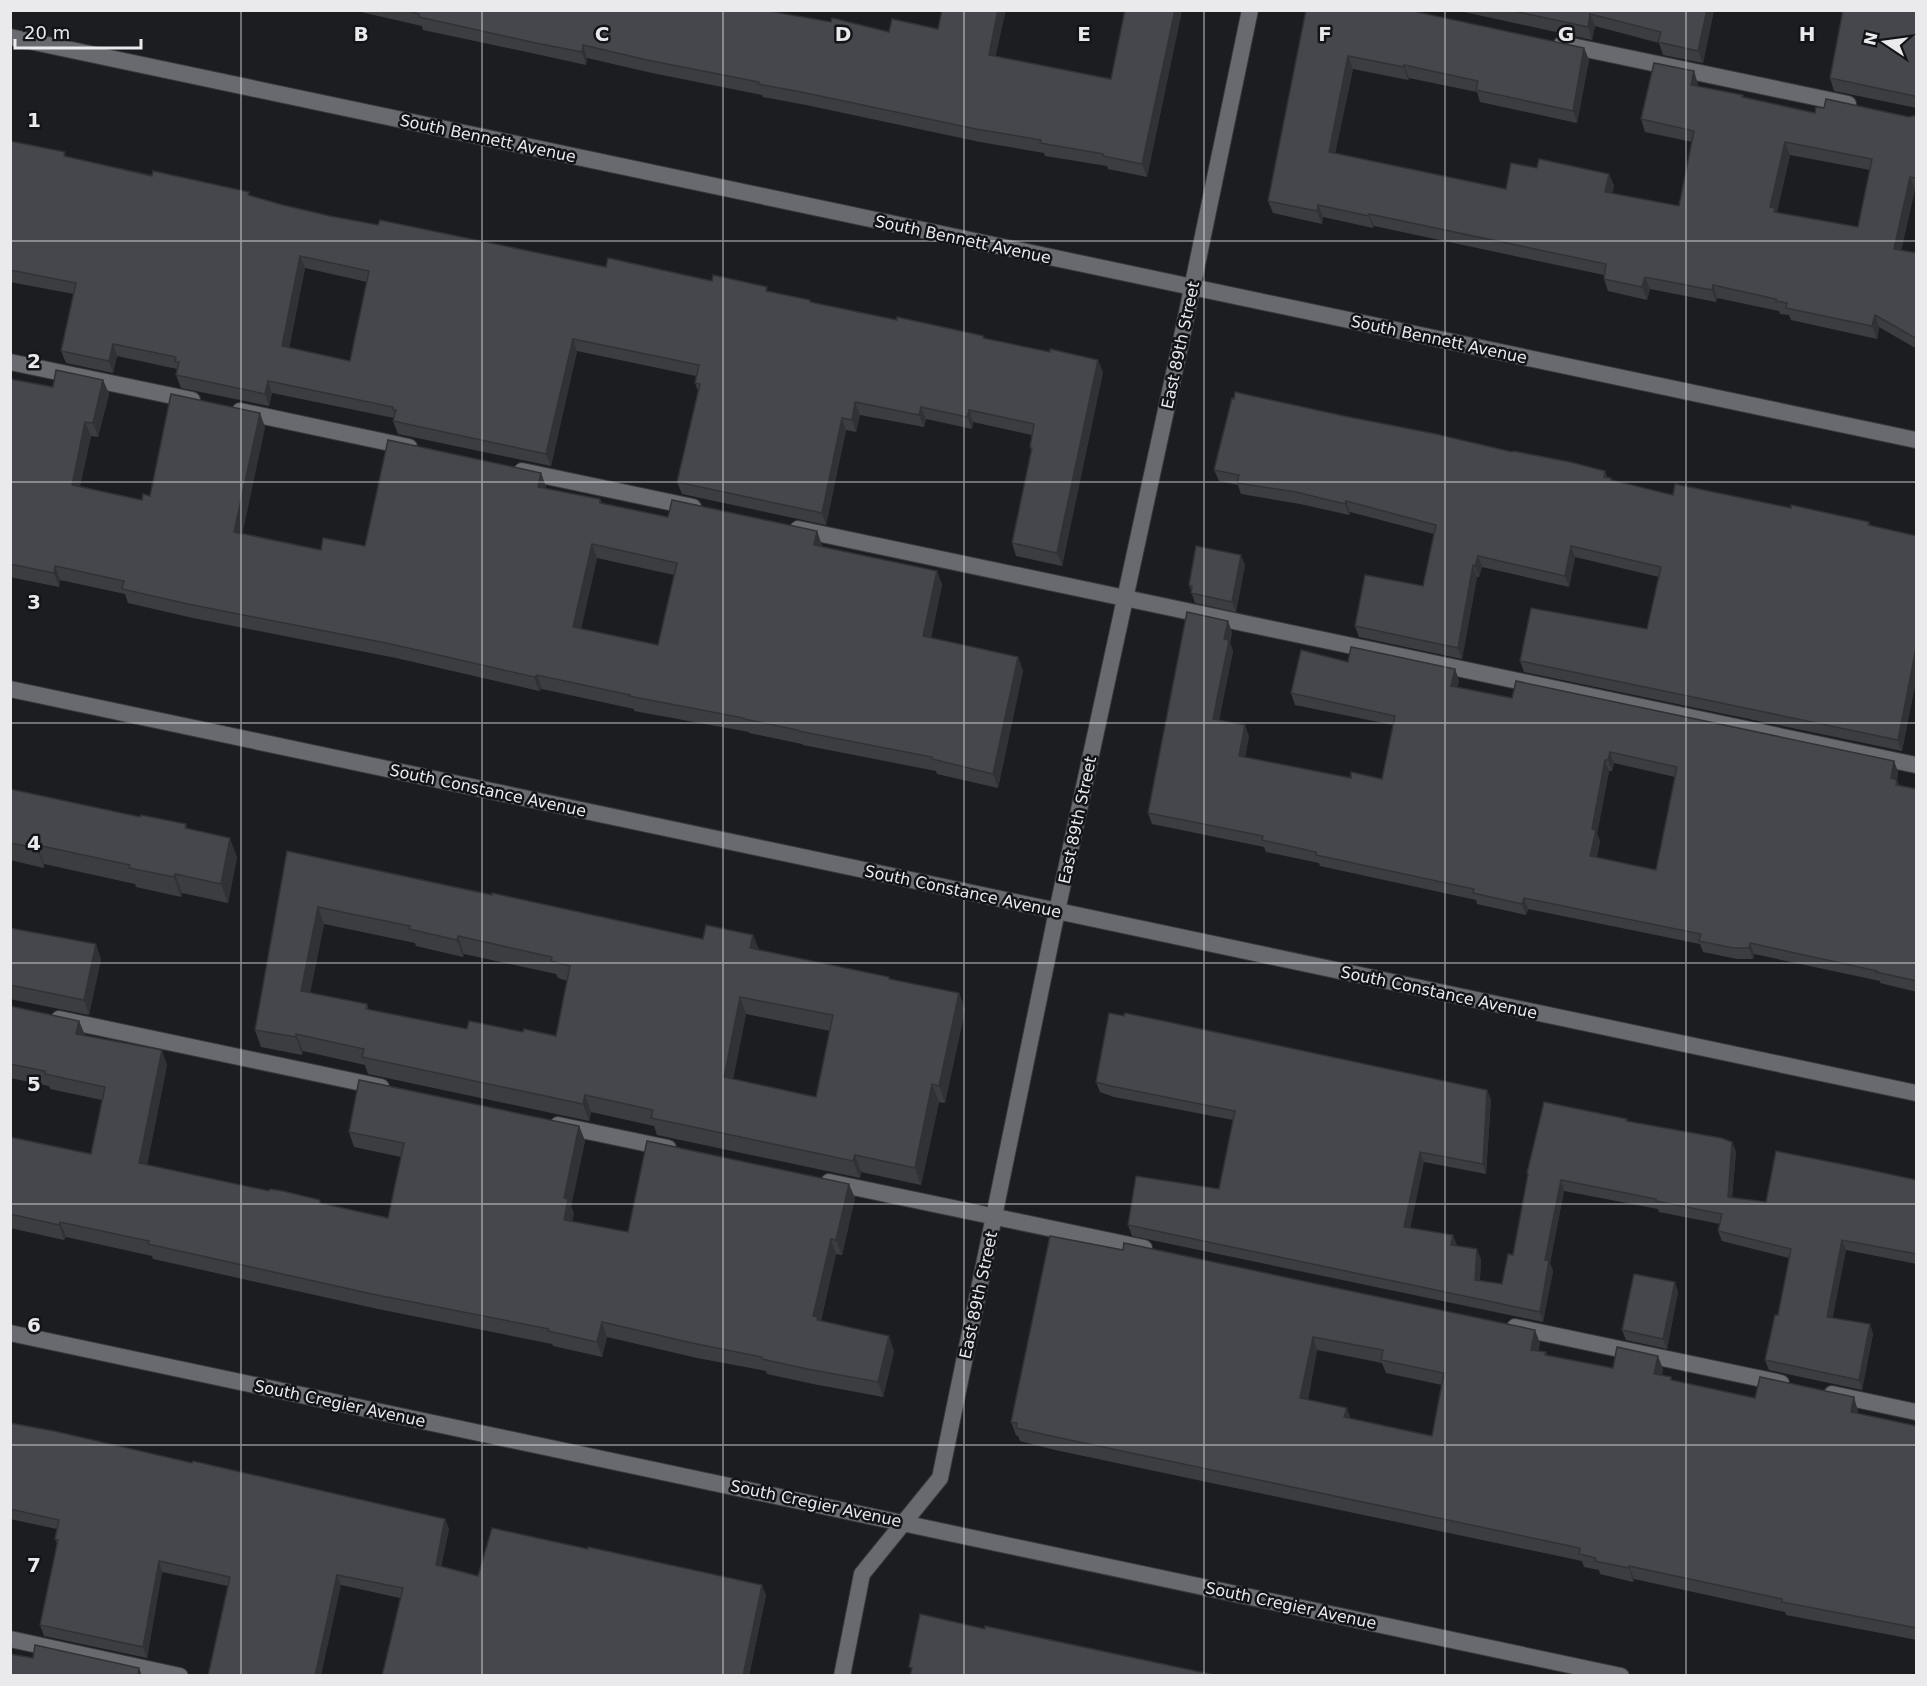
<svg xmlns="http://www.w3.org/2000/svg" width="1927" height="1686" font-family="'DejaVu Sans',sans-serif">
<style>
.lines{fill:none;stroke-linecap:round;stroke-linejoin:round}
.service-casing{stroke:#39393d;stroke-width:18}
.minor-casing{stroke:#39393d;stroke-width:18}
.service{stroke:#696a6f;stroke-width:16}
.minor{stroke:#696a6f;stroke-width:16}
.wall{fill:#3c3d41;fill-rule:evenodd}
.shaded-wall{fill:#313235}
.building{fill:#46474c;stroke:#313235;stroke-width:1.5;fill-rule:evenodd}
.grid{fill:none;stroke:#eaeaed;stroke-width:1.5;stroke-opacity:0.55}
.labels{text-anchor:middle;stroke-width:5;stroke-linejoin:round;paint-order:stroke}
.street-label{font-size:16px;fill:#eaeaed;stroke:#131418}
.grid-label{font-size:20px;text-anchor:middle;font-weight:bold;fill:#eaeaed;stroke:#131418;stroke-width:5;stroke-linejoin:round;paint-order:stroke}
</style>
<rect width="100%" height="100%" fill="#1c1d21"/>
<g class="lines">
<g class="service-casing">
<g id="service">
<path d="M1562 44 1848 104"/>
<path d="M10 362 192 400"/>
<path d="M240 411 409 447"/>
<path d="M522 471 693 507"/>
<path d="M798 529 1916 765"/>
<path d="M59 1019 381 1087"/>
<path d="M558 1125 668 1148"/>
<path d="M829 1182 1144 1248"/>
<path d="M1515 1327 1781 1383"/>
<path d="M1832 1394 1916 1412"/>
<path d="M10 1639 180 1676"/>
</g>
</g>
<g class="minor-casing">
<g id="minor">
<path d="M10 37 1916 440"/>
<path d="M10 689 1916 1093"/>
<path d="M10 1333 1621 1676"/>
<path d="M842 1676 862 1574 940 1478 1057 911 1180 346 1250 10"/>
</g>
</g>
<use href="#service" class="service"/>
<use href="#minor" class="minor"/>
</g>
<g class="wall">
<path d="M352 10H763L1111 79 1125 12 1115 10H1182L1147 177 1108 169 1107 166 1045 156 1044 153 980 142 806 105 763 97 762 95 652 73 587 58 586 65 536 54 423 30 422 26Z"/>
<path d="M1306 10 1584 48 1589 60 1577 123 1480 102 1477 92 1409 78 1408 80 1353 69 1335 153 1506 189 1537 168 1609 174 1614 186 1612 193 1679 206 1692 142 1645 132 1641 119 1698 84V86L1815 113 1824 108 1909 117 1917 115V190L1915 189 1901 250 1917 253V349L1879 327 1877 339 1791 320 1789 315 1780 314 1779 311 1717 298 1716 302 1650 289 1647 300 1608 291 1604 279V275L1374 226 1373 228 1323 217 1322 224 1273 213 1268 201ZM1790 155 1870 170 1858 227 1777 212Z"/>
<path d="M1455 10H1714L1703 63 1663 55 1659 43 1595 26 1592 40Z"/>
<path d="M1832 10H1917V108L1834 91 1830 78 1843 13Z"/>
<path d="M10 141 67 157 250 196 283 205 330 216 606 267 712 281 810 300 811 303 985 339 1103 372 1062 566 1016 556 1012 543 1031 451 1030 447 1032 435 973 422 972 429 926 419 924 427 860 415 856 432 846 430 826 525 682 494 677 482 698 391 695 383 696 376 577 351 551 466 398 434 393 421 394 418 272 393 269 406 181 388 176 375 177 369 117 356 113 373 66 363 61 351 74 294 10 282ZM305 268 367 282 350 361 289 348Z"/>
<path d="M10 379 53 387 103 380 109 394 98 437 91 436 80 486 142 500 265 427 242 533 321 550 365 546 541 473 546 487V489L600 499 602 503 668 517 822 545 821 547 937 571 942 585 931 638 1018 657 1023 671 998 788 937 774 936 771 803 745 802 744 749 733V732L634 711V709L542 689 539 691 396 658 193 618 128 603 125 594 60 580 59 587 10 577ZM597 558 674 575 658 645 581 629Z"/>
<path d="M1344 416 1605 471 1607 477 1612 480 1673 495 1791 508 1869 522 1871 526 1917 536V675L1902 751 1524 672 1520 661 1647 629 1659 577 1575 557 1569 587 1482 567 1479 577H1477L1462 659 1359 637 1355 626 1423 586 1434 534 1350 512 1349 515 1300 504 1241 494 1238 485 1219 481 1214 470Z"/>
<path d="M1245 565 1236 612 1195 603 1189 585Z"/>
<path d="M1232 632 1230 643 1233 651 1219 720 1249 736 1245 757 1351 778 1382 779 1393 725 1295 705 1291 693 1348 662 1459 680 1457 687 1512 698 1894 761 1898 772 1897 780 1899 786 1917 789V992L1880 983V981L1754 954 1753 959H1737L1703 952 1700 944 1528 909 1526 915 1477 904 1476 900 1320 866 1319 863 1266 852 1264 847 1152 824 1148 813ZM1614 763 1675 777 1656 870 1597 857 1600 841 1597 834 1609 771H1612Z"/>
<path d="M10 789 140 817 186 824 187 828 237 857 228 903 182 893 181 897 136 887 135 884 44 864V868L10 860Z"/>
<path d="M287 851 703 939 753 935 759 950 889 977 890 980 959 993 965 1010 945 1103 939 1102 921 1185 861 1172 860 1178 657 1135 654 1126 591 1112 589 1121 368 1074 365 1065 303 1051 302 1055 261 1047 255 1030ZM324 924 415 943 416 946 463 957 464 954 556 974 558 978 567 981 556 1036 523 1032 467 1029 369 1010 367 1004 310 993ZM746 1014 830 1031 816 1097 733 1079Z"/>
<path d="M10 928 101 959 89 1015 10 999Z"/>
<path d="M10 1006 79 1021 85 1035 167 1065 147 1165 388 1218 401 1157 354 1147 349 1132 579 1126 585 1141 571 1206 574 1214 572 1221 628 1232 855 1198 842 1255 836 1254 821 1321 894 1351 883 1397 813 1384 767 1374 766 1371 697 1358 607 1337 602 1357 553 1346 552 1344 378 1309 153 1259 152 1256 66 1237 64 1240 10 1228V1137L91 1154 102 1100 50 1089 49 1086 10 1078Z"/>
<path d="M1096 1082 1487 1090 1491 1100 1486 1174 1424 1162 1410 1228 1457 1245 1481 1259 1480 1280 1502 1284 1513 1255 1528 1176 1527 1173 1627 1119 1628 1121 1732 1142 1736 1152 1732 1198 1766 1202 1917 1180V1264L1846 1250 1832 1318 1870 1324 1873 1334 1862 1390 1769 1370 1765 1360 1778 1315 1789 1258 1722 1241 1718 1231 1720 1224 1659 1212 1658 1209 1564 1191 1550 1263 1553 1271 1543 1322 1132 1236 1128 1225 1219 1189 1233 1120 1114 1097 1100 1092Z"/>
<path d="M1050 1236 1540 1343 1538 1351 1546 1352 1547 1355 1613 1368 1663 1369 1662 1375 1672 1380 1755 1398 1858 1411V1414L1917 1426V1640L1786 1615 1785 1612 1634 1579 1633 1582 1600 1574 1599 1570 1584 1567 1582 1561 1055 1450 1020 1441 1018 1436 1016 1435 1011 1422ZM1317 1350 1382 1363 1386 1373 1442 1385 1432 1436 1350 1419 1308 1400Z"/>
<path d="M1678 1292 1667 1349 1626 1340 1622 1330Z"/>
<path d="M10 1423 445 1519 449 1529 441 1567 478 1576 766 1595 749 1676H382L400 1598 341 1585 228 1586 162 1572 147 1658 44 1636 40 1625 57 1544 55 1539 57 1529 10 1519Z"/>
</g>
<g class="shaded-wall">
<path d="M998 10H1006L993 68 989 55Z"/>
<path d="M1175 10H1182L1147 177 1142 164Z"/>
<path d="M1707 10H1714L1703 63 1698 51Z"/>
<path d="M1590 14 1595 26 1592 40 1588 27Z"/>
<path d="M583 45 587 58 586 65 582 52Z"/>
<path d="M1584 48 1589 60 1577 123 1573 111Z"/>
<path d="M1348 56 1353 69 1333 164 1329 152Z"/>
<path d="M1404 65 1409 78 1408 80 1404 67Z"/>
<path d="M1694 71 1698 84 1695 97 1691 85Z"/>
<path d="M1785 142 1790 155 1777 212 1780 220 1770 207Z"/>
<path d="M1609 174 1614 186 1610 204 1605 192Z"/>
<path d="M1910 177 1915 189 1899 261 1894 249Z"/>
<path d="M1318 205 1323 217 1322 224 1317 211Z"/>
<path d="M1369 214 1374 226 1373 228 1369 216Z"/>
<path d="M300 256 305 268 287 359 282 346Z"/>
<path d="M1645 277 1650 289 1647 300 1642 287Z"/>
<path d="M1713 285 1717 298 1716 302 1712 290Z"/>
<path d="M1875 315 1879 327 1877 339 1872 326Z"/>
<path d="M573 339 577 351 551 466 546 454Z"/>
<path d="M113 344 117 356 113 373 109 361Z"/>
<path d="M1098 360 1103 372 1062 566 1057 553Z"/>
<path d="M103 380 109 394 98 437 93 423Z"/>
<path d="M268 381 272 393 269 406 265 394Z"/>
<path d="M855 402 860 415 856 432 852 420Z"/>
<path d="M921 407 926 419 924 427 919 415Z"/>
<path d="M969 410 973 422 972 429 967 417Z"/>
<path d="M260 413 265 427 240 546 234 532Z"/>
<path d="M842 418 846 430 826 525 822 513Z"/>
<path d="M85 422 91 436 77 499 72 485Z"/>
<path d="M541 473 546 487 543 501 538 487Z"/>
<path d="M1346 501 1350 512 1349 515 1345 504Z"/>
<path d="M817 531 822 545 819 559 814 545Z"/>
<path d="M592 544 597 558 578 642 573 627Z"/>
<path d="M1571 546 1575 557 1569 587 1565 576Z"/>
<path d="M1241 555 1245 565 1236 612 1232 602Z"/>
<path d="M1478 556 1482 567 1479 577 1475 566Z"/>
<path d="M1473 565 1477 577 1462 659 1458 648Z"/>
<path d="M55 566 60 580 59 587 54 573Z"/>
<path d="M937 571 942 585 928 650 923 636Z"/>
<path d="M1228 621 1232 632 1230 643 1233 651 1217 730 1213 719 1224 639Z"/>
<path d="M1917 643V675L1902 751 1898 740Z"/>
<path d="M1018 657 1023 671 998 788 993 774Z"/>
<path d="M1455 669 1459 680 1456 697 1451 686Z"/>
<path d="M537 675 542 689 539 691 534 677Z"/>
<path d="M1245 725 1249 736 1243 767 1239 756Z"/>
<path d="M1610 752 1614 763 1612 771 1608 760Z"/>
<path d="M1605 760 1609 771 1597 834 1600 841 1594 867 1590 856 1592 829Z"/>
<path d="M1894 761 1898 772 1895 789 1891 778Z"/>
<path d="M230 838 237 857 228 903 221 884Z"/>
<path d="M37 845 44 864V868L37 848Z"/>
<path d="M175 874 182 893 181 897 174 877Z"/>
<path d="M1524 898 1528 909 1526 915 1522 904Z"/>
<path d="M318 907 324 924 307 1008 301 991Z"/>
<path d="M753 935 760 952 750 948Z"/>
<path d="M458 936 464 954 463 957 457 940Z"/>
<path d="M1750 943 1754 954 1753 959 1749 948Z"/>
<path d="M96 944 101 959 89 1015 84 1000Z"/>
<path d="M959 993 965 1010 945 1103 939 1086Z"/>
<path d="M740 997 746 1014 730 1094 724 1077Z"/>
<path d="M79 1021 85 1036 76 1034Z"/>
<path d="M296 1034 303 1051 302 1055 296 1037Z"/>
<path d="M162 1050 167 1065 144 1178 139 1163Z"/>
<path d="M932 1084 939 1102 921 1185 915 1168Z"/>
<path d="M1487 1090 1491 1100 1486 1174 1483 1164Z"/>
<path d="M585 1095 591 1112 589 1121 583 1104Z"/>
<path d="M579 1126 585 1141 571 1206 574 1214 569 1235 564 1220V1198Z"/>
<path d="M1732 1142 1736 1152 1731 1207 1728 1197Z"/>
<path d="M1420 1152 1424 1162 1408 1238 1404 1227Z"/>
<path d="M855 1155 861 1172 860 1178 853 1161Z"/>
<path d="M1561 1180 1564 1191 1550 1263 1553 1271 1543 1322 1540 1312 1545 1260Z"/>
<path d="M849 1184 855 1198 842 1255 836 1240Z"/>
<path d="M60 1222 66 1237 64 1240 59 1225Z"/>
<path d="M1453 1235 1457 1245H1451Z"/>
<path d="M831 1239 836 1254 820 1323 813 1316Z"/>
<path d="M1842 1240 1846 1250 1831 1327 1827 1317Z"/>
<path d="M1477 1249 1481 1259 1479 1290 1475 1280Z"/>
<path d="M1675 1282 1678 1292 1667 1349 1663 1339Z"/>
<path d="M602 1322 607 1337 602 1357 597 1342Z"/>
<path d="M1870 1324 1873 1334 1862 1390 1859 1380Z"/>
<path d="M1535 1330 1540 1343 1536 1363 1531 1350Z"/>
<path d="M889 1336 894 1351 883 1397 878 1382Z"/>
<path d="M1313 1337 1317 1350 1305 1412 1300 1398Z"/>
<path d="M1658 1356 1663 1369 1659 1387 1654 1374Z"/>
<path d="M1854 1397 1858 1411 1855 1426 1851 1412Z"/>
<path d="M1347 1408 1352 1422 1344 1417Z"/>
<path d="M445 1519 449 1529 439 1576 436 1565Z"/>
<path d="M159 1561 162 1572 147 1658 143 1647Z"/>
<path d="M1629 1566 1634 1579 1633 1582 1629 1568Z"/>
<path d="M337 1575 341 1585 321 1676H315Z"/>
<path d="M762 1585 766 1595 749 1676H743Z"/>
<path d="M139 1668 142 1676H138Z"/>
</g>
<g class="building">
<path d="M405 10H763L831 22 832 18 889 32 892 19 938 29 942 10H998L989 55 1111 79 1125 10H1175L1142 164 1103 156V154L1040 143 1041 140 976 129 801 92 758 84 759 82 647 60 583 45 582 52 531 42 419 17V14Z"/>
<path d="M1306 10H1408L1584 48 1573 111 1476 90 1478 81 1404 65V67L1348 56 1329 152 1506 189 1511 163 1537 168 1539 159 1609 174 1605 192 1679 206 1694 131 1641 119 1654 63 1694 71 1691 85 1743 95 1742 97 1815 113 1816 107 1824 108 1826 99 1909 117 1917 115V178L1910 177 1894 249 1917 253V339L1875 315 1872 326 1786 308 1787 303 1776 301V299L1713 285 1712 290 1645 277 1642 287 1604 279 1606 264 1369 214V216L1318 205 1317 211 1268 201ZM1785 142 1872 159 1858 227 1774 212 1775 208 1770 207Z"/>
<path d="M1509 10H1707L1698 51 1658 42 1661 32 1590 14 1588 27Z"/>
<path d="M1843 10H1917V98L1914 96 1830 78Z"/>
<path d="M10 141 65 152 64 156 152 176 153 171 249 192 248 195 283 205 330 216 378 225 380 220 606 267 608 258 712 281 713 275 767 287 766 291 810 300V302L897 320V317L984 336 983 338 1050 352V349L1098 360 1057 553 1012 543 1032 448 1030 447 1034 424 969 410 967 417 921 407 919 415 855 402 852 420 842 418 822 513 677 482 700 384 695 383 699 365 573 339 546 454 393 421 396 410H393V407L268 381 265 394 176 375 179 362H175L176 357 113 344 109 361 61 351 76 283 10 270ZM300 256 369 271 350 361 282 346Z"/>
<path d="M56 370 103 380 93 423 85 422 72 485 142 500 143 494 150 496 171 394 260 413 234 532 321 550 323 538 365 546 388 440 541 473 538 487 600 499V503L668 517 672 500 817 531 814 545 937 571 923 636 1018 657 993 774 932 759V757L798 731V730L744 719V718L629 696 630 695 537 675 534 677 391 644 188 604 122 589 124 581 55 566 54 573 10 564V379L53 387ZM592 544 677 563 658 645 573 627Z"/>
<path d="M1235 392 1344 416 1436 434 1512 452 1513 451 1570 462 1605 471 1604 477 1611 478V480L1673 495 1675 484 1791 508V505L1869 522 1868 525 1917 536V643L1898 740 1520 661 1531 608 1647 629 1661 567 1571 546 1565 576 1478 556 1475 566 1473 565 1458 648 1355 626 1365 575 1423 586 1436 525 1346 501 1345 504 1296 492 1237 483 1239 475 1214 470 1232 398 1234 399Z"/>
<path d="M1196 546 1241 555 1232 602 1191 593 1192 586 1189 585Z"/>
<path d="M1187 612 1228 621 1224 639 1229 640 1213 719 1245 725 1239 756 1351 778V772L1382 779 1395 716 1291 693 1301 650 1348 662 1351 647 1455 669 1451 686 1512 698 1516 681 1894 761 1891 778 1897 780 1896 785 1917 789V981L1876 972 1877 971 1750 943 1749 948H1733L1699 941 1701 934 1524 898 1522 904 1473 893 1474 889 1316 855V852L1262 840 1263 836 1148 813ZM1610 752 1677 767 1656 870 1590 856 1596 830 1592 829 1605 760H1608Z"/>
<path d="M10 789 140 817 141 815 186 824 185 828 230 838 221 884 175 874 174 877 129 868 130 865 37 845V848L10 843Z"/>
<path d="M287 851 492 895V893L703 939 706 925 753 935 750 948 889 977V979L959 993 939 1086 932 1084 915 1168 855 1155 853 1161 651 1118 653 1110 585 1095 583 1104 362 1057 364 1049 296 1034V1037L255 1030ZM318 907 410 926 409 929 457 940 458 936 552 957 551 961 570 966 556 1036 524 1029 523 1032 469 1021 467 1029 366 1009 367 1004 301 991ZM740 997 833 1015 816 1097 724 1077Z"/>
<path d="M10 928 96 944 84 1000 10 985Z"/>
<path d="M10 1006 79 1021 76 1034 162 1050 139 1163 269 1191 270 1189 283 1191 320 1200V1203L388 1218 404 1143 349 1132 359 1080 579 1126 564 1198 568 1199 564 1220 628 1232 647 1141 849 1184 836 1240 831 1239 813 1316 818 1317 817 1320 889 1336 878 1382 807 1369 762 1359V1357L692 1343 602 1322 597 1342 548 1331 549 1329 372 1294 148 1244 149 1241 60 1222 59 1225 10 1214V1137L91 1154 105 1087 45 1074V1071L10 1064Z"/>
<path d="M1109 1013 1124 1016 1125 1013 1159 1020 1487 1090 1483 1164 1420 1152 1404 1227 1453 1235 1451 1245 1477 1249 1475 1280 1502 1284 1508 1254 1513 1255 1528 1174 1527 1173 1544 1102 1627 1119 1626 1121 1721 1138 1732 1142 1728 1197 1766 1202 1776 1151 1861 1168 1917 1180V1254L1842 1240 1827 1317 1870 1324 1859 1380 1765 1360 1775 1315H1778L1791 1249 1718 1231 1722 1214 1656 1201V1199L1561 1180 1545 1260 1549 1261 1540 1312 1128 1225 1136 1176 1219 1189 1235 1111 1111 1086 1096 1082Z"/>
<path d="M1050 1236 1123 1250 1124 1243 1535 1330 1531 1350 1546 1352 1545 1355 1613 1368 1617 1347 1658 1356 1654 1374 1671 1377V1380L1755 1398 1760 1377 1854 1397 1851 1412 1917 1426V1628L1782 1602V1599L1629 1566V1568L1595 1561 1596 1558 1579 1554 1580 1548 1051 1436 1016 1428 1017 1423 1011 1422ZM1313 1337 1383 1350 1381 1360 1444 1373 1432 1436 1344 1417 1347 1408 1300 1398Z"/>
<path d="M1634 1274 1675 1282 1663 1339 1622 1330Z"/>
<path d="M10 1423 54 1431 192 1463 193 1461 445 1519 436 1565 478 1576 492 1528 588 1549V1547L762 1585 743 1676H382L403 1588 337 1575 315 1676H208L230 1577 159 1561 143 1647 40 1625 58 1540 55 1539 59 1520 10 1509Z"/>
<path d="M920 1614 985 1629V1626L1219 1676H910L912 1668 909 1667Z"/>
<path d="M35 1645 139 1668 138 1676H10V1654L33 1658Z"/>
</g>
<path class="grid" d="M241 10V1676M482 10V1676M723 10V1676M964 10V1676M1204 10V1676M1445 10V1676M1686 10V1676M10 241H1916M10 482H1916M10 723H1916M10 963H1916M10 1204H1916M10 1445H1916"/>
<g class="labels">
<g class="street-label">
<text transform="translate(488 138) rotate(12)" y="6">South Bennett Avenue</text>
<text transform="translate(963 239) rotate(12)" y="6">South Bennett Avenue</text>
<text transform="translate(1439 339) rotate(12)" y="6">South Bennett Avenue</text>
<text transform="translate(1180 345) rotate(-78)" y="6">East 89th Street</text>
<text transform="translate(488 790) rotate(12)" y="6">South Constance Avenue</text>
<text transform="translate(1077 820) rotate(-78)" y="6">East 89th Street</text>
<text transform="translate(963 891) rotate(12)" y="6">South Constance Avenue</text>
<text transform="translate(1439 992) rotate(12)" y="6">South Constance Avenue</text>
<text transform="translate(978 1295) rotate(-78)" y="6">East 89th Street</text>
<text transform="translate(340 1403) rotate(12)" y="6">South Cregier Avenue</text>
<text transform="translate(816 1503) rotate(12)" y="6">South Cregier Avenue</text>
<text transform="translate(1291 1605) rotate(12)" y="6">South Cregier Avenue</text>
</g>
</g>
<g class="grid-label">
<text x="361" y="41">B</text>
<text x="602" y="41">C</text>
<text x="843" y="41">D</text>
<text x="1084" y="41">E</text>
<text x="1325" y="41">F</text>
<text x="1566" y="41">G</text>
<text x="1807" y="41">H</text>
<text x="34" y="127">1</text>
<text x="34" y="368">2</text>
<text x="34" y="609">3</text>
<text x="34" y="850">4</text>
<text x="34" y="1091">5</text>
<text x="34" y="1332">6</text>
<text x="34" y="1572">7</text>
</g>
<rect width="1927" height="1686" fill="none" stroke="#eaeaed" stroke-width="24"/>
<g transform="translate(1885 42) rotate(283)" stroke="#131418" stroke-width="4.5" paint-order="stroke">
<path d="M0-4.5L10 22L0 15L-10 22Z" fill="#eaeaed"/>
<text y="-9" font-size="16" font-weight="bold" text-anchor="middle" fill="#eaeaed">N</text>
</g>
<path d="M15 39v9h126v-9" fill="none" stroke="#eaeaed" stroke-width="3"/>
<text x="24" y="39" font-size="18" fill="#eaeaed" stroke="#131418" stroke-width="4.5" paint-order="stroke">20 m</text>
</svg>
